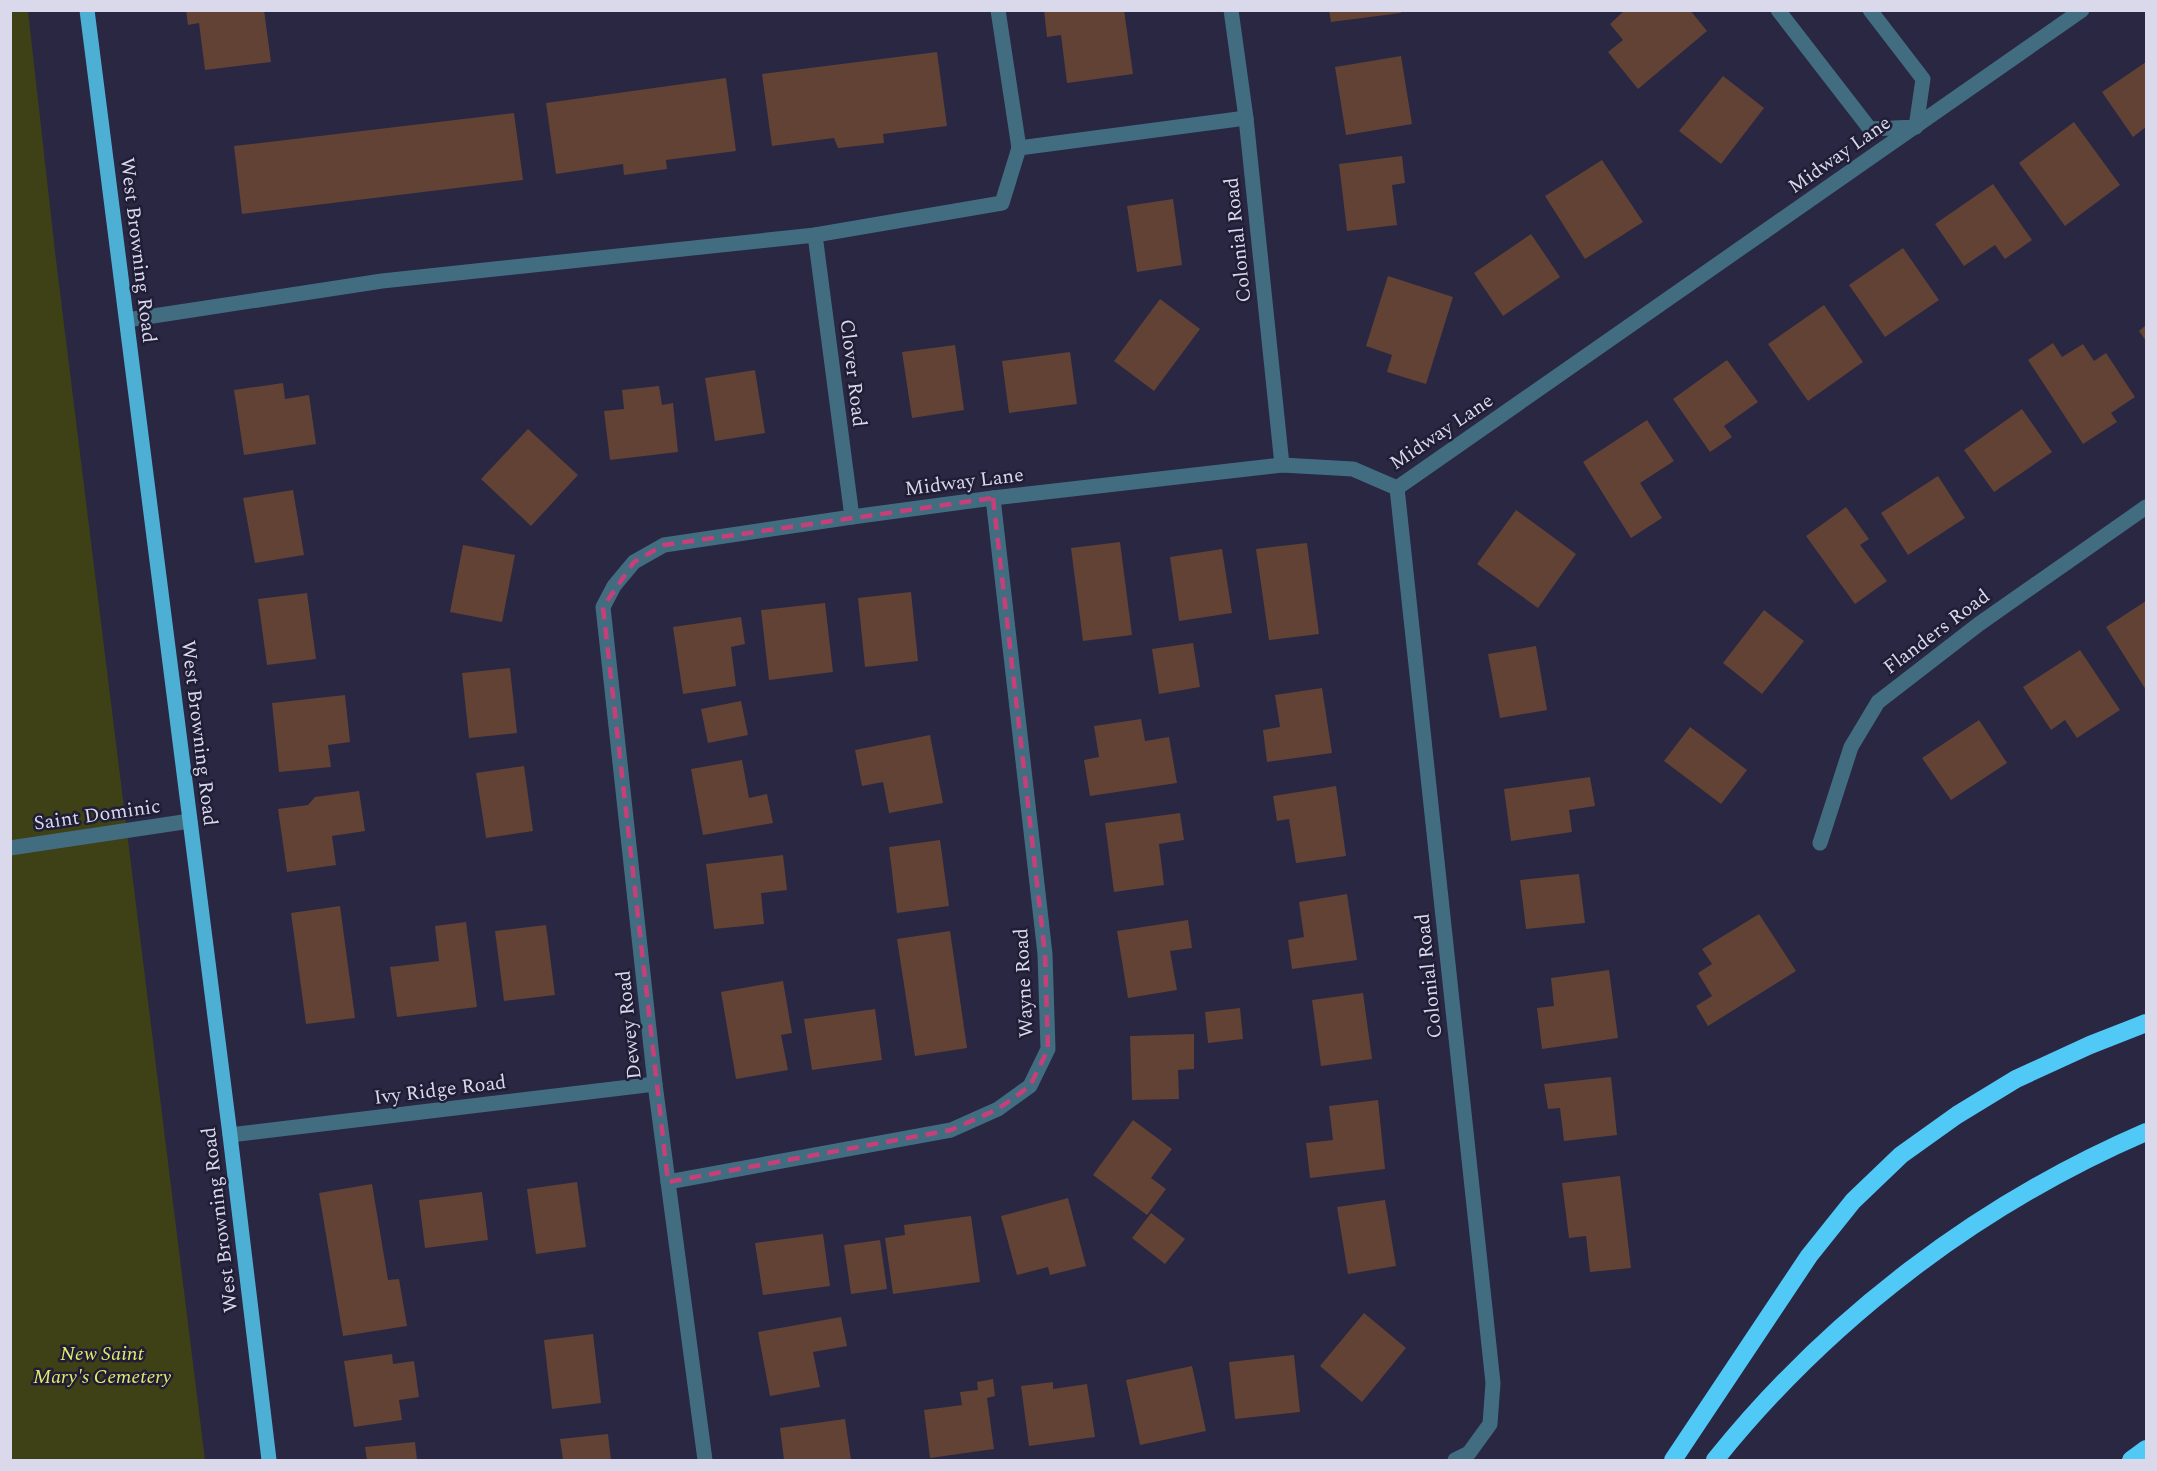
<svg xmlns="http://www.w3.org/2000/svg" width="2157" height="1471" font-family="Spectral,serif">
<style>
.green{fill:#3e4115}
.building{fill:#614234}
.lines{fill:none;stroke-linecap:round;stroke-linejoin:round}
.minor{stroke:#426d80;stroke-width:15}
.major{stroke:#4eafd5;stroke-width:15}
.highway{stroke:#50c9f7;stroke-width:18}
.marked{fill:none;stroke:#c73f78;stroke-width:4.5;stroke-dasharray:12 8;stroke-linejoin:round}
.labels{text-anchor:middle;stroke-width:5;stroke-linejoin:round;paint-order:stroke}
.street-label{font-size:20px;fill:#d9d9eb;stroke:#201d37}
.park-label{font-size:20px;font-style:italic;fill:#e3ec69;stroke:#201d37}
</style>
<rect width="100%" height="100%" fill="#292742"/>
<path class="green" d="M10 11H28L56 260 205 1460H11Z"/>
<g class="building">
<path d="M186 10H264L271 62 205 70 199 23 188 25Z"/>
<path d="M1044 10H1124L1133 74 1067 83 1061 35 1047 37Z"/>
<path d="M1329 10H1400L1401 13 1331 22Z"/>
<path d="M1625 10H1690L1707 31 1638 89 1608 52 1623 40 1610 24Z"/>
<path d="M937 52 947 126 883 134 884 143 838 148 834 138 772 146 762 74Z"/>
<path d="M1401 56 1412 124 1346 135 1335 67Z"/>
<path d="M2146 62V127L2133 137 2102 92Z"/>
<path d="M1723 76 1764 108 1721 164 1679 131Z"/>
<path d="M726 78 736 151 666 160 667 169 624 175 623 164 556 174 546 103Z"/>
<path d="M514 113 523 180 242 214 234 146Z"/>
<path d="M2074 122 2120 185 2065 226 2019 163Z"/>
<path d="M1402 156 1405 183 1392 185 1397 225 1347 231 1339 164Z"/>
<path d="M1602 160 1643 222 1585 259 1545 196Z"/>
<path d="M1993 184 2032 240 2005 259 1995 245 1964 266 1935 224Z"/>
<path d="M1173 199 1182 265 1137 272 1127 206Z"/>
<path d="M1531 234 1560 277 1503 316 1474 273Z"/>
<path d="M1903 248 1939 300 1885 337 1849 285Z"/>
<path d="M1388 276 1453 297 1426 384 1387 372 1392 355 1366 346Z"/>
<path d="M1160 299 1200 329 1154 391 1114 361Z"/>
<path d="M1824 305 1863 362 1808 401 1768 344Z"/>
<path d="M2146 325V341L2139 331Z"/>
<path d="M2053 343 2062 357 2083 344 2094 361 2106 353 2135 397 2111 413 2117 422 2083 444 2028 360Z"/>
<path d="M955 345 964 410 912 418 902 352Z"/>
<path d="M1070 352 1077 404 1009 413 1002 361Z"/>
<path d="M1727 360 1758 402 1724 426 1732 437 1710 452 1673 399Z"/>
<path d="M755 370 765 433 715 441 705 378Z"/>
<path d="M283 383 285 399 309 395 316 444 244 455 234 390Z"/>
<path d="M659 386 662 405 673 403 678 452 610 460 604 411 624 409 622 390Z"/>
<path d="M2022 409 2052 452 1994 492 1964 450Z"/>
<path d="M1647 420 1674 461 1640 483 1662 518 1631 538 1583 462Z"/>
<path d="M528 429 578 475 531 526 481 479Z"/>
<path d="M1938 476 1965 518 1908 555 1881 513Z"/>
<path d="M293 490 304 555 255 563 243 498Z"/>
<path d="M1846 507 1869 539 1860 545 1887 581 1855 604 1806 536Z"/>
<path d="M1516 510 1576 554 1538 608 1477 564Z"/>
<path d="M1120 542 1132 635 1083 641 1071 548Z"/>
<path d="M1307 543 1319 634 1269 640 1256 549Z"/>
<path d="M463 545 515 555 502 622 450 612Z"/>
<path d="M1222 549 1232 613 1179 621 1170 557Z"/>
<path d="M911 592 918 661 865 667 858 598Z"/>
<path d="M307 593 316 659 267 665 258 599Z"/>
<path d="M2146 601V690L2106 627Z"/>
<path d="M825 603 833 672 769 680 761 610Z"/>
<path d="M1764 610 1804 641 1762 694 1723 663Z"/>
<path d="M741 617 745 644 731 647 736 686 683 694 673 627Z"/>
<path d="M1193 643 1200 687 1159 694 1152 649Z"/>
<path d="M1536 646 1547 710 1500 718 1488 654Z"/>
<path d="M2080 650 2120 710 2077 738 2065 720 2051 730 2023 687Z"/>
<path d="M510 668 517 733 469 738 462 673Z"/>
<path d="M1322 688 1332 753 1267 762 1263 730 1280 727 1275 695Z"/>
<path d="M345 695 350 742 328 745 331 767 279 772 272 703Z"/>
<path d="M741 701 748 735 708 743 701 709Z"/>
<path d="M1141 719 1145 741 1169 737 1177 783 1090 796 1084 760 1099 757 1094 726Z"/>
<path d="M1979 720 2007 763 1951 800 1922 758Z"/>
<path d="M1690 727 1747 770 1721 804 1664 761Z"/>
<path d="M930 735 943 803 889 813 883 782 862 786 855 750Z"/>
<path d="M742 760 749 798 767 794 773 823 703 835 691 769Z"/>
<path d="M524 766 533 831 486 838 476 773Z"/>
<path d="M1590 777 1595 806 1569 810 1572 832 1511 841 1504 789Z"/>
<path d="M1336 786 1346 856 1296 863 1289 819 1277 821 1273 796Z"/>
<path d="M359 791 365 831 332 836 336 865 287 872 278 809 308 805 315 797Z"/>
<path d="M1180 813 1184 840 1159 844 1164 885 1114 892 1105 823Z"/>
<path d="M940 840 949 906 897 913 889 847Z"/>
<path d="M783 855 787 890 761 893 764 924 714 929 706 864Z"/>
<path d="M1579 874 1585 923 1526 929 1520 880Z"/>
<path d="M1347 894 1357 960 1292 969 1288 940 1304 937 1299 902Z"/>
<path d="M340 906 355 1018 306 1024 291 913Z"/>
<path d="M1759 914 1796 971 1708 1026 1696 1006 1712 996 1698 973 1712 964 1702 949Z"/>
<path d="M1188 920 1192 948 1170 951 1177 990 1128 998 1117 931Z"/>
<path d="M466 922 477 1007 397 1017 390 967 439 961 435 926Z"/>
<path d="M546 925 555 995 504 1001 495 931Z"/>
<path d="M950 931 967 1048 915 1056 897 939Z"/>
<path d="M1609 970 1618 1038 1542 1049 1537 1008 1554 1006 1551 978Z"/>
<path d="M783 981 792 1033 781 1035 788 1070 736 1079 721 992Z"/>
<path d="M1363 993 1372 1059 1321 1066 1312 1000Z"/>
<path d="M1240 1008 1243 1039 1208 1043 1205 1012Z"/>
<path d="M875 1009 882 1060 812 1070 804 1019Z"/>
<path d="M1194 1034V1069L1178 1070 1179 1099 1132 1100 1130 1036Z"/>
<path d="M1611 1077 1617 1135 1564 1141 1560 1108 1548 1109 1544 1084Z"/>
<path d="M1378 1100 1385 1169 1310 1178 1306 1143 1333 1140 1329 1106Z"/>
<path d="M1133 1120 1172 1149 1151 1178 1166 1189 1147 1215 1093 1175Z"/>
<path d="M1620 1176 1631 1268 1590 1272 1586 1236 1569 1238 1562 1183Z"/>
<path d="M577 1182 586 1247 536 1254 527 1189Z"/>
<path d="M372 1184 388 1280 399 1279 407 1326 343 1336 319 1193Z"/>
<path d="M482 1192 488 1240 425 1248 419 1200Z"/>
<path d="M1068 1198 1086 1266 1050 1275 1048 1267 1017 1275 1001 1216Z"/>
<path d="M1385 1200 1396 1266 1348 1274 1337 1207Z"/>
<path d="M1151 1213 1185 1239 1165 1264 1132 1238Z"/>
<path d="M971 1216 980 1282 893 1294 885 1238 905 1235 904 1225Z"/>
<path d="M823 1234 830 1286 763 1295 755 1243Z"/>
<path d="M880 1240 887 1289 851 1294 844 1245Z"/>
<path d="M1364 1313 1406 1348 1362 1402 1320 1366Z"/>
<path d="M841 1317 847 1346 813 1352 820 1387 770 1396 758 1332Z"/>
<path d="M593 1334 601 1403 552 1409 544 1340Z"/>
<path d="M392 1354 393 1364 414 1361 419 1397 399 1400 402 1420 354 1427 344 1361Z"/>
<path d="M1294 1355 1300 1412 1235 1419 1229 1362Z"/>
<path d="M1192 1366 1206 1431 1140 1445 1126 1380Z"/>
<path d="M993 1379 995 1396 987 1398 994 1449 930 1458 924 1410 962 1405 960 1392 978 1390 977 1382Z"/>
<path d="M1053 1382V1389L1087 1384 1095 1437 1029 1446 1021 1386Z"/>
<path d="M845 1419 851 1460H784L780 1428Z"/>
<path d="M608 1434 611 1460H563L560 1439Z"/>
<path d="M415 1442 417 1460H367L365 1447Z"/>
</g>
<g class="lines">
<g class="minor">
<path d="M998 10 1019 148"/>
<path d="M1231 10 1246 118 1282 465"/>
<path d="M1778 10 1870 129 1916 127 1923 79 1870 10"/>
<path d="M815 235 852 517"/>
<path d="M127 320 382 281 815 235 1002 203 1019 148 1246 118"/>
<path d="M1397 488 1493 1383 1490 1424 1469 1453 1455 1460"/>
<path d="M1397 488 2082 10"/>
<path d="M1820 843 1851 747 1878 702 1979 624 2146 507"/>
<path d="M10 848 190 821"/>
<path d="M230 1135 655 1084"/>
<path d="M668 1182 951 1130 998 1109 1030 1086 1048 1049 1045 954 993 498"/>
<path d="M705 1460 655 1084 603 607 614 586 634 562 664 545 852 517 993 498 1282 465 1353 469 1397 488"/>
</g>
<path class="major" d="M87 10 230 1135 269 1460"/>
<g class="highway">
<path d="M1673 1460 1809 1256 1853 1201 1901 1155 1957 1115 2016 1079 2090 1045 2146 1023"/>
<path d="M1715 1460C1829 1318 1979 1204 2146 1132"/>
<path d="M2131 1460 2146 1449"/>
</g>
</g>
<path class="marked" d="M993 498 1045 954 1048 1049 1030 1086 998 1109 951 1130 668 1182 603 607 634 562 664 545Z"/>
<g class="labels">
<g class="street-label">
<text transform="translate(1839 154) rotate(-35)" y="7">Midway Lane</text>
<text transform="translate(1237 240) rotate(-96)" y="7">Colonial Road</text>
<text transform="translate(139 250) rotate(83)" y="7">West Browning Road</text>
<text transform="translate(854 373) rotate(83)" y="7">Clover Road</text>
<text transform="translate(1441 431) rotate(-34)" y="7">Midway Lane</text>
<text transform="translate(964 481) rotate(-7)" y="7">Midway Lane</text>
<text transform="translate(1936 631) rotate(-37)" y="7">Flanders Road</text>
<text transform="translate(200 733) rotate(83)" y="7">West Browning Road</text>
<text transform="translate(97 814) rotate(-8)" y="7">Saint Dominic</text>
<text transform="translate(1428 976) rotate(-96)" y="7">Colonial Road</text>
<text transform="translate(1023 983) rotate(-93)" y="7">Wayne Road</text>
<text transform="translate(628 1025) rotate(-96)" y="7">Dewey Road</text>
<text transform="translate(440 1089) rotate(-7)" y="7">Ivy Ridge Road</text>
<text transform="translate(219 1220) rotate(-97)" y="7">West Browning Road</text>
</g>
<g class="park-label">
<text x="102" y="1360">New Saint<tspan x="102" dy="23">Mary's Cemetery</tspan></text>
</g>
</g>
<rect width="2157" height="1471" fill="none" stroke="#d9d9eb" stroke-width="24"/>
</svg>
